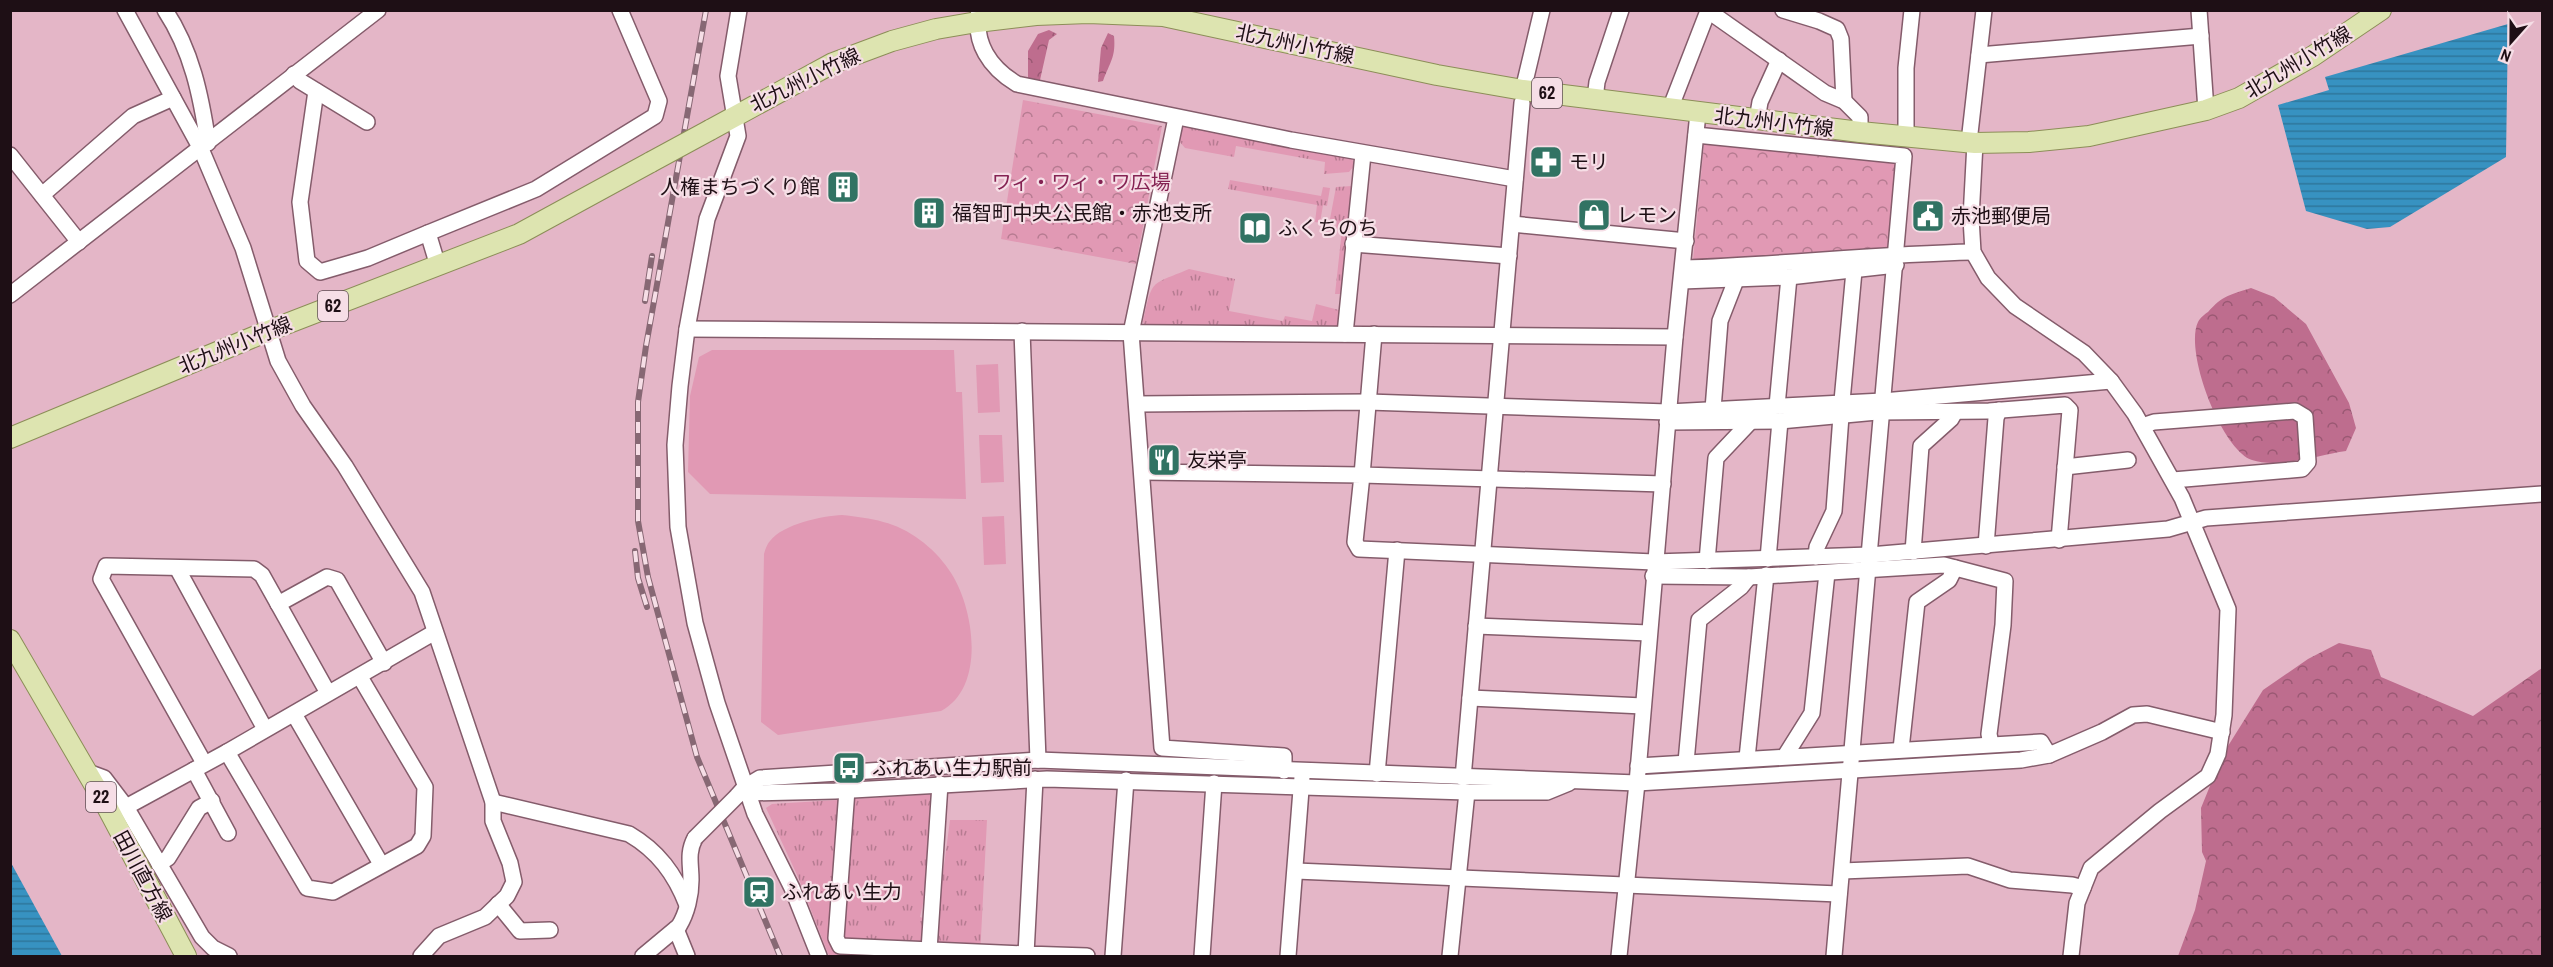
<svg xmlns="http://www.w3.org/2000/svg" width="2553" height="967" font-family="'Archivo Narrow','Noto Sans JP',sans-serif">
<style>
.grass{fill:url(#grass-tufts)}
.forest{fill:url(#forest-crowns)}
.park{fill:url(#park-crowns)}
.pitch{fill:#e199b4}
.water{fill:url(#water-rules)}
.lines{fill:none;stroke-linecap:round;stroke-linejoin:round}
.minor-casing{stroke:#845c6b;stroke-width:18}
.major-casing{stroke:#8c8e58;stroke-width:22}
.minor{stroke:#fff;stroke-width:15}
.major{stroke:#dde4b0;stroke-width:20}
.rail-casing{stroke:#876874;stroke-width:6}
.rail{stroke:#f6dee6;stroke-width:4;stroke-dasharray:11;stroke-linecap:butt}
.minor-bridge-casing{stroke:#845c6b;stroke-width:18;stroke-linecap:butt}
.major-bridge-casing{stroke:#8c8e58;stroke-width:22;stroke-linecap:butt}
.minor-bridge{stroke:#fff;stroke-width:15}
.major-bridge{stroke:#dde4b0;stroke-width:20}
.labels{text-anchor:middle;stroke-width:4.5;stroke-linejoin:round;paint-order:stroke}
.shield{fill:#f6dee6;stroke:#5f4d54;stroke-width:1.5}
.shield-label{font-size:18px;font-weight:bold;fill:#1e0f15}
.street-label{font-size:20px;fill:#1e0f15;stroke:#f6dee6}
.poi-label{font-size:20px;fill:#1e0f15;stroke:#f6dee6;text-anchor:start}
.park-label{font-size:20px;fill:#852353;stroke:#f6dee6}
</style>
<defs>
<pattern id="grass-tufts" width="24" height="20" patternUnits="userSpaceOnUse" patternTransform="scale(1.5)"><rect width="24" height="20" fill="#e199b4"/><path d="M3 7l-1-3M5 7V3M7 7l1-3M15 17l-1-3M17 17v-4M19 17l1-3" fill="none" stroke="#b67b91"/></pattern>
<pattern id="forest-crowns" width="20" height="18" patternUnits="userSpaceOnUse" patternTransform="scale(1.5)"><rect width="20" height="18" fill="#be6d8e"/><path d="M2 6a3 3 0 1 1 6 0M12 15a3 3 0 1 1 6 0" fill="none" stroke="#9a5873"/></pattern>
<pattern id="park-crowns" width="20" height="18" patternUnits="userSpaceOnUse" patternTransform="scale(1.5)"><rect width="20" height="18" fill="#e199b4"/><path d="M2 6a3 3 0 1 1 6 0M12 15a3 3 0 1 1 6 0" fill="none" stroke="#b67b91"/></pattern>
<pattern id="water-rules" width="6" height="5" patternUnits="userSpaceOnUse" patternTransform="scale(1.5)"><rect width="6" height="5" fill="#3792c1"/><path d="M0 2.5h6" fill="none" stroke="#2e769c"/></pattern>
</defs>
<rect width="100%" height="100%" fill="#e4b6c7"/>
<g class="grass">
<path d="M1184 125 1351 157 1355 165 1349 172 1324 174 1325 162 1236 146 1234 157 1185 148 1179 141V128Z"/>
<path d="M1230 180 1321 196 1323 187 1330 188 1327 206 1323 205 1320 223 1315 222 1317 205 1228 189Z"/>
<path d="M1352 186 1344 288 1340 294H1335L1342 230 1336 229 1337 221 1330 219 1336 187Z"/>
<path d="M1189 269 1235 279 1229 311 1283 321 1285 316 1312 321 1316 304 1339 310 1341 314 1339 328H1147L1143 322C1153 278 1149 286 1189 269Z"/>
<path d="M936 794 929 877 920 917 931 921 943 873 950 820H987L980 956H829L798 877 766 808 772 804Z"/>
</g>
<g class="forest">
<path d="M1049 30 1057 34 1049 40 1040 80 1028 78V51L1038 34Z"/>
<path d="M1108 33 1114 36C1116 57 1110 62 1103 81L1098 82 1101 48Z"/>
<path d="M2251 288 2274 297 2306 324 2349 403 2356 428 2346 451C2318 455 2278 469 2252 460 2221 449 2184 351 2198 322 2200 318 2205 314 2208 312 2223 295 2230 295 2251 288Z"/>
<path d="M2339 643 2371 650 2381 677 2473 716 2542 668V956H2178L2195 910 2206 861 2202 852 2201 808 2223 754 2263 690 2308 659Z"/>
</g>
<g class="park">
<path d="M1023 100 1162 126 1136 264 1001 239Z"/>
<path d="M1711 141 1897 162 1891 250 1699 263 1693 260 1704 144Z"/>
</g>
<g class="pitch">
<path d="M712 350H954L956 392H962L966 499 710 494 688 472 690 396 699 357Z"/>
<path d="M998 364 1000 412 978 413 976 365Z"/>
<path d="M979 435H1002L1004 482 981 483Z"/>
<path d="M842 515C871 518 897 522 920 540 931 548 941 558 949 570 974 605 987 687 941 711L778 735 761 722 764 554C765 550 767 544 770 541 783 524 822 516 842 515Z"/>
<path d="M1004 516 1006 564 984 565 982 517Z"/>
</g>
<g class="water">
<path d="M2508 24 2506 157 2390 227 2367 229 2306 211 2278 105 2329 90 2325 77Z"/>
<path d="M10 861 62 956H11Z"/>
</g>
<g class="lines">
<g class="minor-casing">
<g id="minor">
<path d="M125 10 201 149 243 248 278 361 303 406 345 466 422 592 493 802V821L510 863 514 882 507 896 485 917 439 936 421 956"/>
<path d="M165 10C192 51 201 96 208 143"/>
<path d="M739 10 728 76 738 136 707 219 687 329 680 386 675 445 678 527 695 623 717 703 755 814 792 888 819 956"/>
<path d="M979 10C973 43 990 68 1017 84L1291 140 1515 179"/>
<path d="M1707 10 1825 93 1844 101 1860 117V132"/>
<path d="M1783 10 1819 21 1837 29 1841 39 1844 101"/>
<path d="M2199 10 2206 110"/>
<path d="M1979 55 2201 36"/>
<path d="M294 74 300 81 367 122"/>
<path d="M1523 90 1542 10"/>
<path d="M316 91 300 202 307 261 320 272 368 258 428 233"/>
<path d="M1595 99 1597 82 1621 10"/>
<path d="M1670 109 1708 11"/>
<path d="M1176 118 1131 333 1162 748 1284 756V771"/>
<path d="M1757 120 1760 102 1779 60"/>
<path d="M1696 135 1904 156 1834 956"/>
<path d="M1906 136V68L1912 10"/>
<path d="M1969 142 1984 10"/>
<path d="M1975 143 1971 218 1973 252 1988 278 2015 306 2084 353 2111 381 2135 414 2182 498 2228 609 2224 715 2218 754 2208 776 2160 811 2091 868 2077 903 2071 956"/>
<path d="M10 155 79 242"/>
<path d="M42 195 133 116 173 98"/>
<path d="M1512 224 1686 241"/>
<path d="M1353 244 1509 256"/>
<path d="M438 266 428 233 536 189 655 116 659 101 620 10"/>
<path d="M1683 268C1780 265 1876 254 1973 252"/>
<path d="M1682 281 1789 277 1896 265"/>
<path d="M10 295 378 10"/>
<path d="M687 329 1675 337"/>
<path d="M1022 331 1038 760"/>
<path d="M1345 334 1363 154"/>
<path d="M1374 334 1362 475 1663 484"/>
<path d="M1842 401 1854 271"/>
<path d="M1138 404 1368 402 1668 412 1883 401 2111 381"/>
<path d="M1777 406 1789 277"/>
<path d="M1713 409 1720 321 1736 280"/>
<path d="M1667 422 1780 421 1877 412 1989 411 2065 405 2070 410 2059 540"/>
<path d="M2142 426 2154 422 2295 411 2305 417 2308 462 2302 469 2173 480"/>
<path d="M2065 467 2128 460"/>
<path d="M1143 472 1362 475 1355 542 1359 549 1654 562 1870 555 2168 529 2206 518 2542 494"/>
<path d="M1986 546 1996 418 1999 410"/>
<path d="M1913 552 1921 446 1951 419 1955 412"/>
<path d="M1816 557 1817 547 1834 511 1841 416"/>
<path d="M1768 559 1780 421"/>
<path d="M1707 561 1716 458 1750 422"/>
<path d="M177 568 265 729"/>
<path d="M1653 576 1749 577 1944 565 2005 581 2003 625 1989 734 1991 744"/>
<path d="M278 604 327 577 337 580 384 663"/>
<path d="M1476 626 1649 633"/>
<path d="M1470 698 1643 706"/>
<path d="M294 714 381 864"/>
<path d="M1901 749 1917 602 1949 580 1955 568"/>
<path d="M227 752 307 888 333 892 417 846 423 836 425 787 360 677"/>
<path d="M1785 756 1812 713 1827 573"/>
<path d="M1747 758 1766 575"/>
<path d="M1686 762 1699 620 1741 587 1749 577"/>
<path d="M204 763 101 579 106 566 254 569 262 575 328 693"/>
<path d="M1638 766 2041 742 2049 755"/>
<path d="M194 770 228 833"/>
<path d="M85 771 104 778 126 807 202 937 213 948 229 956"/>
<path d="M1377 774 1397 550"/>
<path d="M1463 778 1522 103"/>
<path d="M1035 779 1026 954 1087 956"/>
<path d="M847 790 836 938 840 946 1026 954"/>
<path d="M747 793 835 791 1047 779 1467 792H1547L1569 783"/>
<path d="M737 796 745 787 760 778 1038 760 1637 783 2021 760 2049 755 2102 732 2133 715 2147 714 2222 732"/>
<path d="M493 802 629 834C658 851 675 874 687 905"/>
<path d="M126 807 227 752 435 632"/>
<path d="M159 864 168 858 199 808 212 801"/>
<path d="M1296 871 1839 894"/>
<path d="M1842 871 1968 866 2010 880 2072 885 2083 888"/>
<path d="M498 904 520 931 550 930"/>
<path d="M676 929 687 956"/>
<path d="M929 950 940 784"/>
<path d="M643 956 679 926C687 913 691 895 691 880 691 864 687 853 695 838"/>
<path d="M1113 956 1126 780"/>
<path d="M1202 956 1214 783"/>
<path d="M1288 956 1302 777"/>
<path d="M1450 956 1467 792"/>
<path d="M1619 956 1637 783 1675 337 1698 113"/>
</g>
</g>
<g class="major-casing">
<g id="major">
<path d="M710 130 833 63 892 41 936 29 977 22 1036 15 1088 13 1163 16 1437 75 1523 90 1860 132 1975 143 2029 142 2089 136 2206 110 2239 98 2313 56 2381 10"/>
<path d="M10 438 268 331 519 234 651 162"/>
<path d="M10 640 106 805 186 956"/>
</g>
</g>
<use href="#minor" class="minor"/>
<use href="#major" class="major"/>
<g class="rail-casing">
<g id="rail">
<path d="M706 10 646 346 638 402V521L648 577 697 757 780 956"/>
<path d="M645 301 652 256"/>
<path d="M635 551 638 578 647 607"/>
</g>
</g>
<use href="#rail" class="rail"/>
<g class="minor-bridge-casing">
<path id="minor-bridge" d="M695 838 737 796"/>
</g>
<g class="major-bridge-casing">
<path id="major-bridge" d="M651 162 710 130"/>
</g>
<use href="#minor-bridge" class="minor-bridge"/>
<use href="#major-bridge" class="major-bridge"/>
</g>
<defs>
<g id="pharmacy-square" transform="scale(1.725)"><rect x="-9" y="-9" width="18" height="18" rx="4" fill="#317363" stroke="#f6dee6"/><path d="M-2-6h4v4h4v4h-4v4h-4v-4h-4v-4h4Z" fill="#fff"/></g>
<g id="building-square" transform="scale(1.725)"><rect x="-9" y="-9" width="18" height="18" rx="4" fill="#317363" stroke="#f6dee6"/><path d="M-4-6H4V6H1V3H-1V6H-4ZM-2.5-4.3h1.7v1.8h-1.7ZM.8-4.3h1.7v1.8H.8ZM-2.5-1h1.7V.8h-1.7ZM.8-1h1.7V.8H.8Z" fill="#fff"/></g>
<g id="shop-square" transform="scale(1.725)"><rect x="-9" y="-9" width="18" height="18" rx="4" fill="#317363" stroke="#f6dee6"/><path d="M-5-2.5h2.3a2.7 3.5 0 0 1 5.4 0H5L5.5 6h-11ZM-1.5-2.5h3a1.5 2.3 0 0 0-3 0Z" fill="#fff"/></g>
<g id="civic-square" transform="scale(1.725)"><rect x="-9" y="-9" width="18" height="18" rx="4" fill="#317363" stroke="#f6dee6"/><path d="M-.6-6.5H3V-4.5H.6V-3L4-1V1h2V6H-6V1h2V-1L-.6-3ZM-1.2 2.5V6h2.4V2.5Z" fill="#fff"/></g>
<g id="library-square" transform="scale(1.725)"><rect x="-9" y="-9" width="18" height="18" rx="4" fill="#317363" stroke="#f6dee6"/><path d="M-6-4Q-3-5.5-.7-3.5V5Q-3 3-6 4ZM6-4Q3-5.5 .7-3.5V5Q3 3 6 4Z" fill="#fff"/></g>
<g id="restaurant-square" transform="scale(1.725)"><rect x="-9" y="-9" width="18" height="18" rx="4" fill="#317363" stroke="#f6dee6"/><path d="M-5-6h1v4h1v-4h1v4h1v-4h1v5L-1.5 .5V6h-2V.5L-5-1ZM5-6V6H3V1.5H1.5Q1.5-4 5-6Z" fill="#fff"/></g>
<g id="bus-square" transform="scale(1.725)"><rect x="-9" y="-9" width="18" height="18" rx="4" fill="#317363" stroke="#f6dee6"/><path d="M-5-6H5V4H4V6H2V4H-2V6H-4V4H-5ZM-3.5-4V0h7V-4ZM-3.5 1.2v1.5H-2V1.2ZM2 1.2v1.5H3.5V1.2Z" fill="#fff"/></g>
<g id="station-square" transform="scale(1.725)"><rect x="-9" y="-9" width="18" height="18" rx="4" fill="#317363" stroke="#f6dee6"/><path d="M-3-6H3Q5-6 5-4V2Q5 4 3 4L4.5 6H3L1.5 4h-3L-3 6H-4.5L-3 4Q-5 4-5 2V-4Q-5-6-3-6ZM-3.5-4v3h7v-3ZM-3.5 1v1.5H-2V1ZM2 1v1.5H3.5V1Z" fill="#fff"/></g>
</defs>
<g fill-rule="evenodd">
<use href="#pharmacy-square" x="1546" y="162"/>
<use href="#building-square" x="843" y="187"/>
<use href="#building-square" x="929" y="213"/>
<use href="#shop-square" x="1594" y="215"/>
<use href="#civic-square" x="1928" y="216"/>
<use href="#library-square" x="1255" y="228"/>
<use href="#restaurant-square" x="1164" y="460"/>
<use href="#bus-square" x="849" y="768"/>
<use href="#station-square" x="759" y="892"/>
</g>
<g class="labels">
<g class="shield">
<rect x="1532" y="78" width="30" height="30" rx="4.5"/>
<rect x="318" y="291" width="30" height="30" rx="4.5"/>
<rect x="86" y="782" width="30" height="30" rx="4.5"/>
</g>
<g class="shield-label">
<text x="1547" y="99">62</text>
<text x="333" y="312">62</text>
<text x="101" y="803">22</text>
</g>
<g class="street-label">
<text transform="translate(1295 44) rotate(12)" y="7">北九州小竹線</text>
<text transform="translate(2298 62) rotate(-31)" y="7">北九州小竹線</text>
<text transform="translate(805 80) rotate(-26)" y="7">北九州小竹線</text>
<text transform="translate(1774 122) rotate(7)" y="7">北九州小竹線</text>
<text transform="translate(235 345) rotate(-22)" y="7">北九州小竹線</text>
<text transform="translate(143 876) rotate(62)" y="7">田川直方線</text>
</g>
<g class="poi-label">
<text x="1569" y="169">モリ</text>
<text x="820" y="194" text-anchor="end">人権まちづくり館</text>
<text x="952" y="220">福智町中央公民館・赤池支所</text>
<text x="1617" y="222">レモン</text>
<text x="1951" y="223">赤池郵便局</text>
<text x="1278" y="235">ふくちのち</text>
<text x="1187" y="467">友栄亭</text>
<text x="872" y="775">ふれあい生力駅前</text>
<text x="782" y="899">ふれあい生力</text>
</g>
<g class="park-label">
<text x="1081" y="189">ワィ・ワィ・ワ広場</text>
</g>
</g>
<rect width="2553" height="967" fill="none" stroke="#1e0f15" stroke-width="24"/>
<g transform="translate(2511 42) rotate(201)" stroke="#f6dee6" stroke-width="4.5" paint-order="stroke">
<path d="M0-4.5L10 22L0 15L-10 22Z" fill="#1e0f15"/>
<text y="-9" font-size="16" font-weight="bold" text-anchor="middle" fill="#1e0f15">N</text>
</g>
</svg>
